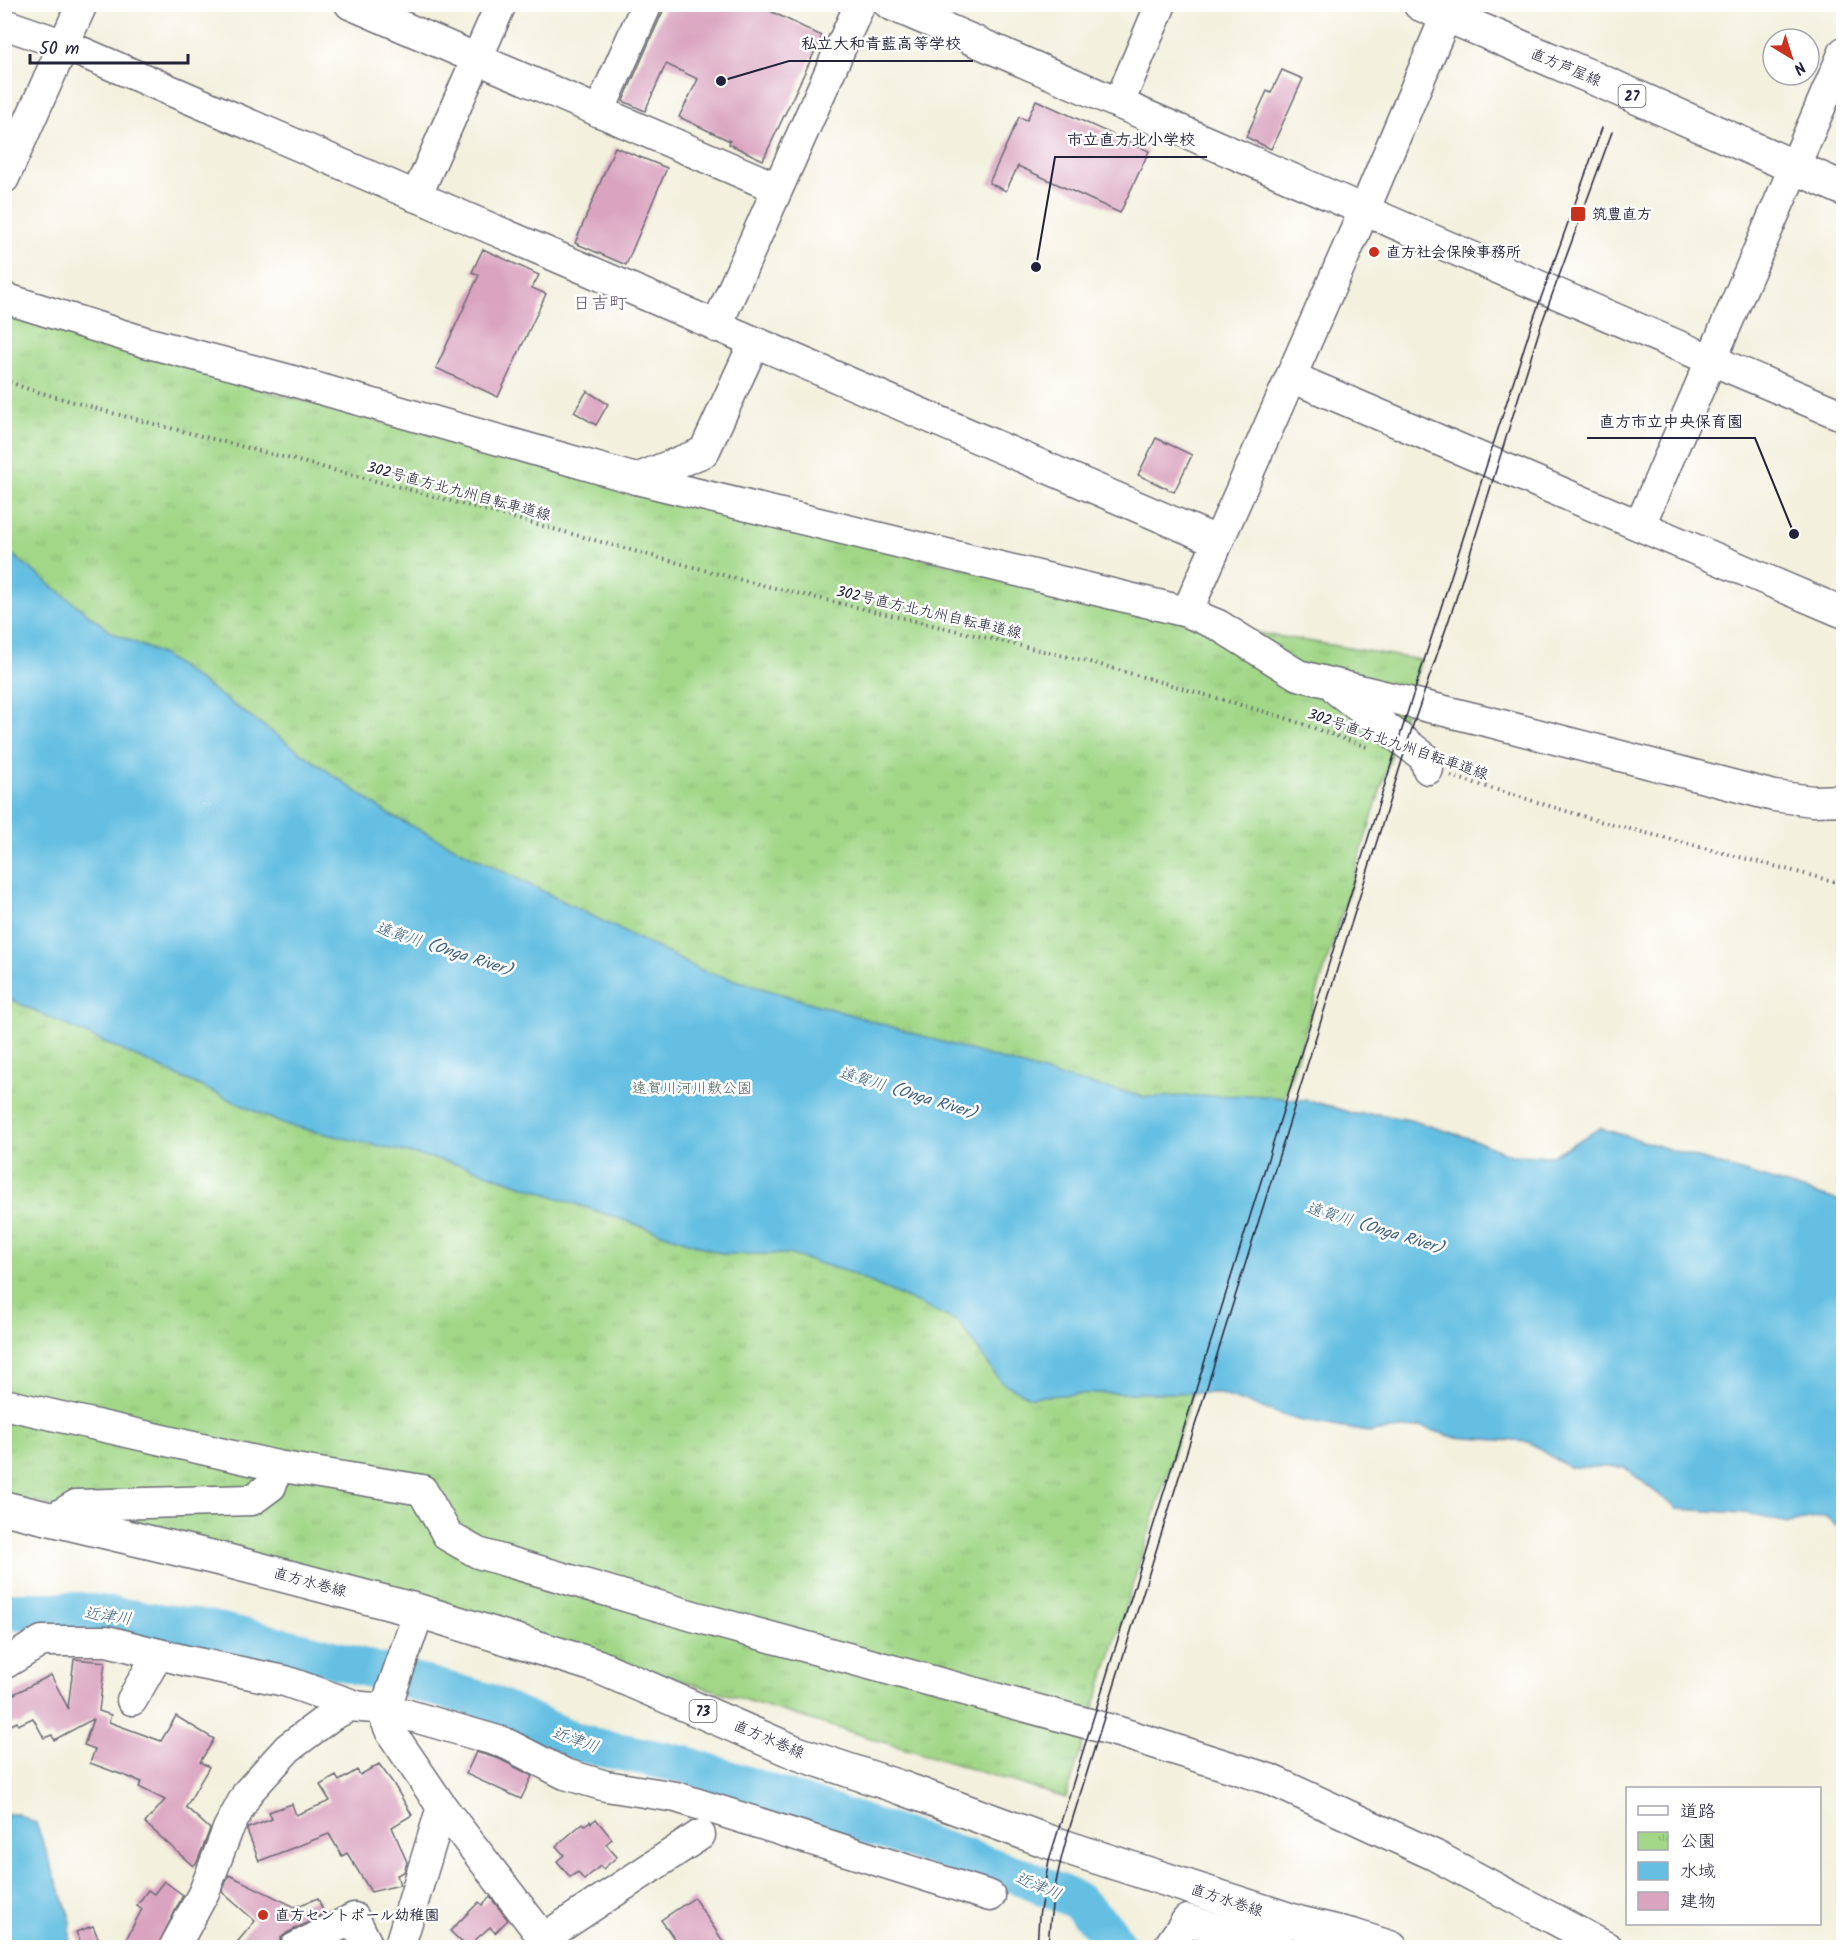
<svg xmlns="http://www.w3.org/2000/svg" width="1848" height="1952" font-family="Kalam,'Klee One',sans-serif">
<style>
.park{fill:url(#park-tufts);stroke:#627c61;stroke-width:1.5}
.water{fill:#65bfe2;stroke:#44708e;stroke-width:1.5}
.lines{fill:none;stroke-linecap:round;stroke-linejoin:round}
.river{stroke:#65bfe2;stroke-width:38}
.building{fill:#daa4c0}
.minor-casing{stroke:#6b6a74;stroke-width:33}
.major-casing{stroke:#6b6a74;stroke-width:36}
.path{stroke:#6b6a74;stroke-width:4;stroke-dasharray:1.5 4.5;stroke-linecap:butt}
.minor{stroke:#fff;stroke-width:30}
.major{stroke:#fff;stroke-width:33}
.tram{stroke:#22223b;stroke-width:1.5}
.poi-dot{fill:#c8321e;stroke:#fff;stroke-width:2}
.labels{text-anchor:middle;stroke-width:5;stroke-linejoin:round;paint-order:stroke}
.shield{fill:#fff;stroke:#646476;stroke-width:1.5}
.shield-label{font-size:14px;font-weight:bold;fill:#22223b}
.street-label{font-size:15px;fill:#22223b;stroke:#fff}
.poi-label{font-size:15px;font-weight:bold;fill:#22223b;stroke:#fff;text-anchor:start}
.park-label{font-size:15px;fill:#4e6156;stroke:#fff}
.water-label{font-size:16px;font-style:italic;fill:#3d617e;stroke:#fff}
.quarter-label{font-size:18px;fill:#62506a;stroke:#fff}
.leader{fill:none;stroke:#22223b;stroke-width:2}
.callout-dot{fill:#22223b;stroke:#fff;stroke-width:2}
.callout-label{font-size:16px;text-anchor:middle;font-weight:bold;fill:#22223b;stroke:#fff;stroke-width:5;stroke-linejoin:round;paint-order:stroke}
</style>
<defs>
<pattern id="park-tufts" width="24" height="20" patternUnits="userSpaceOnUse" patternTransform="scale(1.5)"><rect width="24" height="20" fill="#a1d787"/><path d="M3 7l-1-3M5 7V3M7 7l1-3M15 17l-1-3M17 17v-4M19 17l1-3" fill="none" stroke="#8ab875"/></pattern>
</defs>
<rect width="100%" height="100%" fill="#fff"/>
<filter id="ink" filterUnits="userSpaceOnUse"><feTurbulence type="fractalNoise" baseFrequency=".0167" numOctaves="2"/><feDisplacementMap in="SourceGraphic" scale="12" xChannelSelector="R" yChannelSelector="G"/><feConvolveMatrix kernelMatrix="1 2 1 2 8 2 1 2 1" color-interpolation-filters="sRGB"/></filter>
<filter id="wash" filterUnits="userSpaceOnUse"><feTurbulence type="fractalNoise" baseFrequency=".008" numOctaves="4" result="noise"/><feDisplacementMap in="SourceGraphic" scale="24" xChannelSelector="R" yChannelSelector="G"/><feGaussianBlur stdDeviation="1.35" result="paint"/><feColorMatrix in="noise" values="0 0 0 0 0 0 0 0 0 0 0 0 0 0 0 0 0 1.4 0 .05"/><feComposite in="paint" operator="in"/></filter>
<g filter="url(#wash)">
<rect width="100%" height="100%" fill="#f3f0dd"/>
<path class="park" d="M5 309 265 391 625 485 1158 616 1421 660 1066 1798 419 1600 5 1494Z"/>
<g class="water">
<path d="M4 548 111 632 163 655 390 815 701 970 1060 1077 1146 1097 1255 1095 1312 1101 1355 1114H1377L1410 1120 1472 1139 1511 1155 1552 1156 1600 1128 1843 1202V1532L1825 1516 1788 1523 1745 1513 1677 1509 1624 1467H1568L1529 1442 1453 1437 1423 1427 1369 1432 1298 1420 1217 1393H1095L1030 1397 1001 1382 959 1322 848 1272 788 1254H723L465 1166 283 1124 5 997Z"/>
<path d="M5 1814H17L36 1823 70 1918V1947H5Z"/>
</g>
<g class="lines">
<path class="river" d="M4 1611H79L209 1629 322 1656 485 1701 582 1744 686 1765 1026 1878 1077 1901 1109 1932 1118 1948"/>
</g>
<g id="blocks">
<g class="building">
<path d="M664 4H770L768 10 822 36 763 160 729 144 730 141 679 117 698 79 666 64 645 111 623 101 663 11Z"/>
<path d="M1282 70 1303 79 1271 149 1246 137 1267 91 1271 93Z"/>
<path d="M1036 100 1149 151 1120 213 1018 166 1006 191 989 183 1019 117 1027 120Z"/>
<path d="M615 147 667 168 626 265 575 243Z"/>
<path d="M483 249 539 275 532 288 546 294 498 397 436 368 479 275 472 272Z"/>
<path d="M587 391 608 404 596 425 574 412Z"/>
<path d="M1156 438 1192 455 1174 492 1138 475Z"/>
<path d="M74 1659 105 1662 99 1711 111 1715 109 1722 161 1741 176 1716 214 1739 200 1762 209 1767 186 1807 210 1829 197 1862 193 1866 145 1823 165 1800 139 1787 142 1782 90 1763 95 1749 84 1745 93 1719 54 1740 52 1735 44 1738 33 1718 18 1725 17 1722 4 1728V1699L51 1675 68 1708Z"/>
<path d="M476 1752 499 1759 532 1776 521 1799 466 1774Z"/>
<path d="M379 1764 393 1783 412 1815 392 1827 407 1862 404 1872 397 1875 400 1885 371 1892 347 1853 342 1856 329 1834 259 1861 247 1830 248 1828 272 1819 269 1812 292 1804 296 1815 330 1801 320 1785 336 1776 339 1781 357 1770 360 1775Z"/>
<path d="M596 1819 612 1839 606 1844 617 1857 603 1869 600 1866 584 1880 578 1872 570 1877 557 1861 564 1855 556 1846 583 1823 585 1825 590 1821 591 1823Z"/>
<path d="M229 1875 295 1907 318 1898 324 1914 287 1933 281 1938 278 1945 272 1947H233L255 1921 222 1892Z"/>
<path d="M164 1881 183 1895 158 1945 156 1947H122L142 1909 137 1905 148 1890 154 1894Z"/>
<path d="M490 1897 508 1920 495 1933 490 1927 467 1947 450 1931 479 1902 482 1905Z"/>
<path d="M694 1898 727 1947H680L661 1920Z"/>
<path d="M93 1926 102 1947H83L76 1932Z"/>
</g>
</g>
</g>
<g filter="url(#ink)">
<use href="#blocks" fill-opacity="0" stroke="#6b6a74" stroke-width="1.5"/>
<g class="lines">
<g class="minor-casing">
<g id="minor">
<path d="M350 4 777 188"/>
<path d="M889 4C1208 141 1524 282 1844 416"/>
<path d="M4 24 65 45 1217 541"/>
<path d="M1119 103 1161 4"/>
<path d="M599 112 647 4"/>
<path d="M4 178 82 4"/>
<path d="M416 197 501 4"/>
<path d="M4 298 145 342 282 378 636 479 1187 612 1218 625 1298 675 1494 723 1774 796 1813 801 1844 800"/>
<path d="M716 327 860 4"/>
<path d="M1291 377 1844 613"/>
<path d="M636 479 704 452 754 343"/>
<path d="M1640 525 1844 52"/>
<path d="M1187 612 1364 211 1451 4"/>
<path d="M1337 690 1424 757 1428 769"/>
<path d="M4 1404 277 1466 422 1490 448 1536 478 1553 693 1616 1119 1732 1269 1779 1434 1855 1608 1948"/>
<path d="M53 1519 76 1505 252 1500 271 1486 277 1466"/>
<path d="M419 1611 389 1698 385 1718 391 1732 442 1807 551 1948"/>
<path d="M4 1664 42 1641H107L187 1661 285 1681 356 1706"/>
<path d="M132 1700 158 1654"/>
<path d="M544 1938 700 1835"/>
<path d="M174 1948 204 1892 228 1829 248 1792 288 1748 331 1716 350 1706 387 1709 505 1743 565 1774 606 1786 676 1797 990 1896"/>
<path d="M295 1948 354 1918 369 1948"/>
<path d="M399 1948 442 1807"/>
<path d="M1170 1948 1169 1946 1187 1920 1281 1948"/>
</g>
</g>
<g class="major-casing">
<g id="major">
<path d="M1420 4 1589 76 1844 189"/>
<path d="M4 1508 224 1560 419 1611 597 1666 797 1753 902 1788 1044 1840 1300 1923 1354 1936 1391 1948"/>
</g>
</g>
<g class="path">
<path d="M4 380 28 389 112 413 407 489 741 580 1094 663 1283 717 1367 747"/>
<path d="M1451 776 1599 821 1844 884"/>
</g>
<use href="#minor" class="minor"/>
<use href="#major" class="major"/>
<g class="tram">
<path d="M1037 1948 1039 1916 1049 1860 1405 720 1532 323 1602 128"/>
<path d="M1048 1948C1050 1906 1058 1866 1070 1827L1414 722 1455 602 1541 325 1612 132"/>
</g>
</g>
</g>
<g class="poi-dot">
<rect x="1570" y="206" width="16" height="16" rx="3"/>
<circle cx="1374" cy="252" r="6"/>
<circle cx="263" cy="1915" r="6"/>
</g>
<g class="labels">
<g class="shield">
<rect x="1618.5" y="85" width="27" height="22" rx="4.5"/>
<rect x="689.5" y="1700" width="27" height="22" rx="4.5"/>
</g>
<g class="shield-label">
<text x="1632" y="101">27</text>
<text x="703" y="1716">73</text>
</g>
<g class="street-label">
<text transform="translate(1566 67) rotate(23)" y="5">直方芦屋線</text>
<text transform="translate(459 491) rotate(15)" y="5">302号直方北九州自転車道線</text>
<text transform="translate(929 612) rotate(13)" y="5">302号直方北九州自転車道線</text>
<text transform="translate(1398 744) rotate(19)" y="5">302号直方北九州自転車道線</text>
<text transform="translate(310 1582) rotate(15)" y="5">直方水巻線</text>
<text transform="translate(769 1739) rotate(23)" y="5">直方水巻線</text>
<text transform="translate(1227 1900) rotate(18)" y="5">直方水巻線</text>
</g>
<g class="poi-label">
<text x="1592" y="219">筑豊直方</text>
<text x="1386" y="257">直方社会保険事務所</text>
<text x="275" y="1920">直方セントポール幼稚園</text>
</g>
<g class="park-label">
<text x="692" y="1093">遠賀川河川敷公園</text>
</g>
<g class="water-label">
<text transform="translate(444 948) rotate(18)" y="6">遠賀川 (Onga River)</text>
<text transform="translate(908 1092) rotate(17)" y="6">遠賀川 (Onga River)</text>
<text transform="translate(1375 1227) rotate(17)" y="6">遠賀川 (Onga River)</text>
<text transform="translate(108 1615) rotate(8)" y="6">近津川</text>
<text transform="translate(576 1739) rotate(19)" y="6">近津川</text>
<text transform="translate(1039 1885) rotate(23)" y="6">近津川</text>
</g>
<g class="quarter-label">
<text x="600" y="309">日吉町</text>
</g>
</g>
<path class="leader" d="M721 81L789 61H973M1036 267L1055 157H1207M1794 534L1755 438H1587"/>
<g class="callout-dot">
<circle cx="721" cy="81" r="6"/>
<circle cx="1036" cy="267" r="6"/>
<circle cx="1794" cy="534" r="6"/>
</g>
<g class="callout-label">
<text x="881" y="49">私立大和青藍高等学校</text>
<text x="1131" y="145">市立直方北小学校</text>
<text x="1671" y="427">直方市立中央保育園</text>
</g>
<rect width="1848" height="1952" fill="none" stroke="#fff" stroke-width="24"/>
<rect x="1626" y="1787" width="195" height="138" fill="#ffffff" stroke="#a7a7b1" stroke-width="1.5"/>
<rect x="1638" y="1806" width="30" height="9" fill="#ffffff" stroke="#a7a7b1" stroke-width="1.5"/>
<text x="1680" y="1817" font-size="18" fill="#22223b">道路</text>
<rect x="1638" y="1832" width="30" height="18" fill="url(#park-tufts)" stroke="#a7a7b1" stroke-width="1.5"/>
<text x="1680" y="1847" font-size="18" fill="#22223b">公園</text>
<rect x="1638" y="1862" width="30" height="18" fill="#65bfe2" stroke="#a7a7b1" stroke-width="1.5"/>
<text x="1680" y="1877" font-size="18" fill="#22223b">水域</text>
<rect x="1638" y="1892" width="30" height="18" fill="#daa4c0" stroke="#a7a7b1" stroke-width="1.5"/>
<text x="1680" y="1907" font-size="18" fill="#22223b">建物</text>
<g transform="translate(1791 57) rotate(142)"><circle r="28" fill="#ffffff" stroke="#a7a7b1" stroke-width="1.5"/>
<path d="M0-4.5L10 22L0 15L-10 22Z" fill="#c8321e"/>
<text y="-9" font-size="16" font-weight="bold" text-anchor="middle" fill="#22223b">N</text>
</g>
<path d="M30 54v9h158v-9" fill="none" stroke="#22223b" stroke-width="3"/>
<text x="39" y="54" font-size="18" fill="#22223b" stroke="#ffffff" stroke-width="4.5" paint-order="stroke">50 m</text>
</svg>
